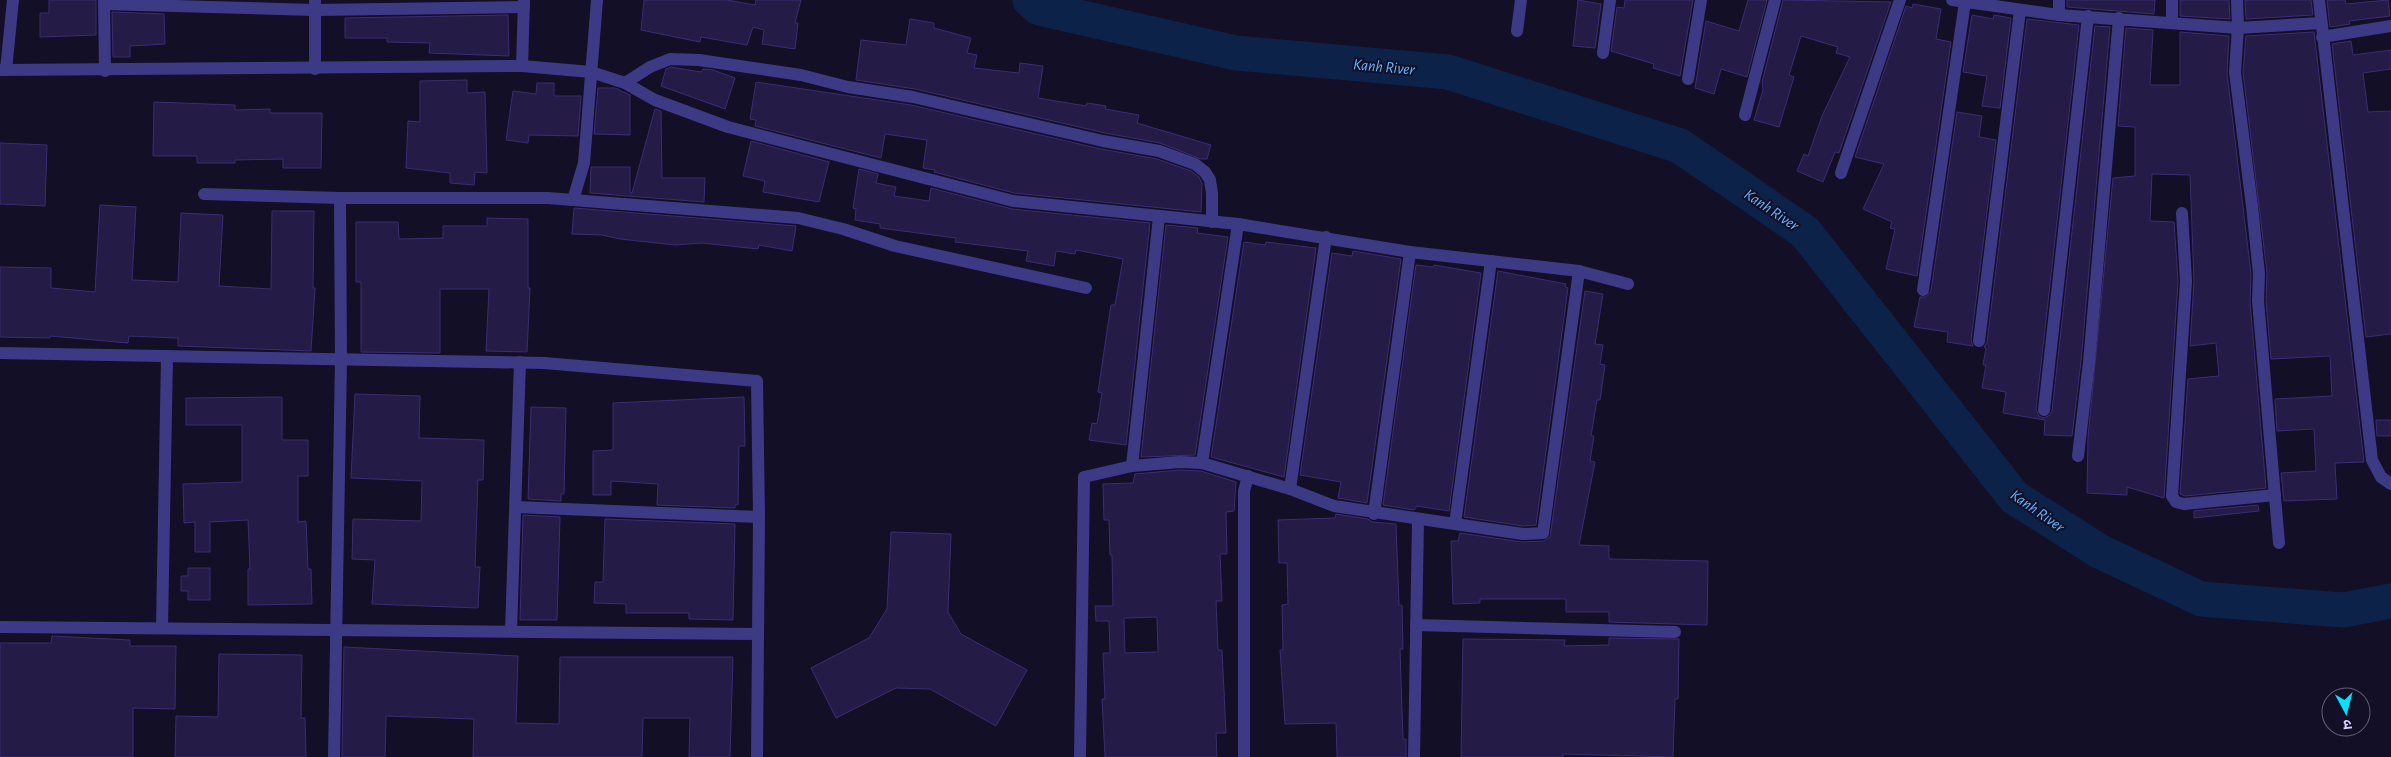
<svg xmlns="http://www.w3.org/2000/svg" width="2391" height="757" font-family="'Alegreya Sans','Noto Sans Devanagari',sans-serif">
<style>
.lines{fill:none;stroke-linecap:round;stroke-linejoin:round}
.river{stroke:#0c2248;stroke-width:35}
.building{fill:#241b47;stroke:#3b2d73;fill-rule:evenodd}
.minor{stroke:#3d3a85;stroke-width:12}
.labels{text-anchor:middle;stroke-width:4;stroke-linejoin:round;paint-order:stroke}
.water-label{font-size:16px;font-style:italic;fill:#62b6ff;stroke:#130f26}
</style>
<rect width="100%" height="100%" fill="#130f26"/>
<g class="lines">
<path class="river" d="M1030 0 1039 8 1236 53 1448 72 1680 146 1805 232 2014 497 2099 551 2201 599 2343 610 2391 601"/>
</g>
<g class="building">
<path d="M49 0H96V35L40 37V13H49Z"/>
<path d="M644 0H727L755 5 756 0H801L795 23H798L795 49 762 44 764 30 753 27 747 45 701 37 700 42 641 30Z"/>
<path d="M1578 0 1601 4 1595 48 1573 46Z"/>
<path d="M1625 0H1693L1680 76 1653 68 1654 64 1611 51 1617 7 1624 8Z"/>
<path d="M1748 0H1767L1747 77 1721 69 1714 94 1695 88 1706 21 1739 31Z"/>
<path d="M1783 0 1891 2 1839 153 1835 152 1823 182 1797 171 1804 154 1808 156 1822 116 1850 57 1836 53 1838 47 1801 36 1789 75 1794 77 1779 127 1754 120 1763 90 1762 82Z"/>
<path d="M2067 0H2155L2154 14 2067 7Z"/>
<path d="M2180 0H2229L2230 19 2180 16Z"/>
<path d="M2245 0H2311L2313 15 2246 19Z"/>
<path d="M2327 0H2345L2346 4 2388 0 2390 16 2349 21 2350 24 2330 27Z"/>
<path d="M1913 4 1941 9 1936 39 1951 42 1917 276 1886 269 1895 229 1890 228 1892 222 1863 209 1884 164 1855 157 1906 6 1912 8Z"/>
<path d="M112 12 164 14 165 44 130 46V57H113Z"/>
<path d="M508 15 509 56 429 53 430 43 387 42V38H345V18Z"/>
<path d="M1972 15 1993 19 1994 15 2011 18 2000 108 1982 106 1987 76 1963 72Z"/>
<path d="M910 19 934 23V28L971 38 967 53 977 55 974 68 1019 73 1020 63 1043 66 1038 98 1086 106 1087 103 1106 106 1105 109 1139 115 1137 123 1211 145 1207 159H1201L1160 143 1105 133 915 89 856 80 861 40 906 45Z"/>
<path d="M2027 19 2079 25 2036 409 2039 416 2044 418 2050 415 2052 411 2095 26 2110 27 2081 361 2072 436 2044 435 2045 420 2003 413 2006 392 1982 388 1986 365H1983L1986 348 1984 347 1987 342Z"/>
<path d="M2126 28 2153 30 2150 85H2180V32L2229 36 2227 73 2251 274 2250 302 2266 488 2185 496 2180 494 2188 379 2219 376 2216 343 2190 346 2194 281 2190 175 2152 174 2150 221 2174 222 2178 281 2164 498 2127 487V495L2087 493 2088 437 2113 178 2135 176V127L2118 126Z"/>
<path d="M2314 32 2364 462 2335 463 2337 499 2284 501 2281 473 2316 471 2314 429 2277 431 2275 399 2332 396 2330 356 2271 359 2266 301 2267 273 2243 72 2246 36Z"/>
<path d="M2351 41 2353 55 2391 50V69L2363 73 2368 112 2391 111V334L2366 337 2332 44Z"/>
<path d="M671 67 701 72 703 69 713 70 735 78 725 109 661 86 666 69Z"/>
<path d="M467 80V93L485 92 487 173 475 172 474 185 450 183V173L406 168 408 121 420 122V81Z"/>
<path d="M756 82 911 105 1101 149 1157 159 1191 171 1199 177 1202 184 1201 212 1014 193 934 172 935 170 923 168 927 140 885 134 881 158 755 126 756 120 750 119Z"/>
<path d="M537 83H554V96H581L578 136 529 135 528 143 506 140 513 91 536 94Z"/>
<path d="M598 88H615L630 95V135L594 134Z"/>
<path d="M154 102 235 105V110L270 109V113H322L321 168H283V159L235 160V163H197V156H153Z"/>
<path d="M655 109 661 111 662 178H705L704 202 590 193 591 167H630V192L632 193Z"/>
<path d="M1957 112 1982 116 1979 137 1996 140 1971 340 1973 346 1947 342 1948 332 1914 327 1920 297H1926L1931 291Z"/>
<path d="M751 141 829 162 819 202 763 192 765 181 743 176Z"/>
<path d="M0 143 47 145 45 206 0 204Z"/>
<path d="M859 169 878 174 876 183 896 187 894 196 929 201 931 188 1012 209 1150 223 1126 445 1089 440 1092 423 1097 424 1102 393 1098 392 1107 331 1111 305H1115L1123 259 1076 250 1075 254 1056 251 1054 266 1026 261 1028 251 955 242 956 238 880 228V224L855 220 856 209 853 208Z"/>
<path d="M100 205 136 207 132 280 178 282 181 213 223 215 219 286 271 289 272 211H314L313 288H315L311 351 178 346V338L129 336 128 343 50 336V338L0 337V267L51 268V288L95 292Z"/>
<path d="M574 208 796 226 792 251 759 245 758 249 702 243 675 245 620 239 602 235 572 234Z"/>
<path d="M487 218 528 219V288H530L527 352 486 351 489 289H440V353L361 352V282H356V222H398L399 239 443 238V226H487Z"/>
<path d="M1166 225 1198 228 1197 233 1228 237 1195 455 1141 457Z"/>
<path d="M1244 242 1265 245 1266 242 1316 248 1284 477 1211 457Z"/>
<path d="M1353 251 1401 259 1367 503 1338 498 1341 482 1300 475 1332 253 1352 256Z"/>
<path d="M1416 265 1433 267 1434 265 1481 273 1449 511 1417 506 1414 510 1383 505Z"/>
<path d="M1498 271 1566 284 1565 287 1568 288 1536 525 1523 526 1464 517Z"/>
<path d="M1585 291 1603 294 1595 344 1603 345 1600 364 1605 365 1600 400H1597L1591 436H1594L1590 461 1595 462 1579 545 1609 546V559L1708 561 1707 625 1609 622V612H1566V599H1480V603L1453 604 1451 541H1458L1460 533 1522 542 1544 541 1550 537Z"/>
<path d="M355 394 420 396 419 438 484 440 483 480H478L475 567H480L478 608 372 604 375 560 352 559 353 519 421 521 422 481 351 478Z"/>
<path d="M282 397V440H308V476H298V522L306 521 308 569H311L312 604 248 605V569H250L248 520 210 522V552H195V522L184 523 183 484 242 482V425H186V398Z"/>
<path d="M744 397 745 446H739L738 505H735V508L657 505 658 484 611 481V495H593V451L613 450V403Z"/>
<path d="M531 407 566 408 564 494H561V501L528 499Z"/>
<path d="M2376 420H2391V436H2377Z"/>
<path d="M1180 470 1201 471 1236 482 1234 511 1226 512 1227 554H1220L1222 601H1216L1218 650H1222L1226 733H1216L1217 757H1105L1102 699H1105L1103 653H1110L1109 621H1096L1095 606H1113L1112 555H1110L1109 520H1104L1103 484 1133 483 1135 474ZM1157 617 1158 652 1125 653 1124 618Z"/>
<path d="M2258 505 2259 511 2194 518V511Z"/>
<path d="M1336 514 1368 519 1372 522 1396 524 1399 605H1402L1403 649H1400L1403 739H1406V757H1337L1336 723 1285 724 1280 650H1283L1282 605 1288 604 1287 563H1279L1278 520 1335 518Z"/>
<path d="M523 515 560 517 557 620H520Z"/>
<path d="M605 519 735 524 733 620 689 619V613H626V604L594 603 595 582H603Z"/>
<path d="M891 532 951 534 948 612 961 634 1027 670 996 726 930 689 896 688 836 718 811 668 869 638 887 609Z"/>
<path d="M188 568H210V600H188V591H181V576H188Z"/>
<path d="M52 636 130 640V646H176L175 709 133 708V757H0V643H51Z"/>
<path d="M1609 638 1679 639 1678 699H1675L1673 757 1563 754V757H1461L1463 639 1565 640 1564 646 1609 645Z"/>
<path d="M344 647 518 656 516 723 559 724 560 657H733L730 757H689L690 718H643L642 757H473L474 719 386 716 385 757H342Z"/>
<path d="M219 654 302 655 301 718H305L306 757H175L176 716 218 717Z"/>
</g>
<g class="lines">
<g class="minor">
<path d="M104 0 105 71"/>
<path d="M315 0V69"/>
<path d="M1952 0 2059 15 2238 28 2321 23"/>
<path d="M2172 0V22"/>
<path d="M2237 0 2238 28 2235 72 2252 206 2259 274 2258 301 2279 543"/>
<path d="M2319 0 2372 460 2381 477 2391 484"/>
<path d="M104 4 314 10 524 7"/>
<path d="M2059 15V0"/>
<path d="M1517 31 1521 0"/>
<path d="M2322 37 2391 26"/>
<path d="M1603 53 1610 0"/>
<path d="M522 66 524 0"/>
<path d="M0 70 522 66 591 72 625 83 655 100 728 127 1013 201 1238 224 1410 252 1579 271 1628 284"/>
<path d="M6 70 13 0"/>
<path d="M1688 79 1701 0"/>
<path d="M625 83 650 67 670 59 699 60 801 75 848 87 913 97 1103 141 1159 151 1195 164 1205 172 1210 180 1212 193V222"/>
<path d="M1745 115 1775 0"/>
<path d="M1841 173 1900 0"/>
<path d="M204 194 340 198H548L798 218 843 229 895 246 1086 288"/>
<path d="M573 200 584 163 597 0"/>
<path d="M2182 213 2186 281 2172 496 2176 502 2184 504 2275 495"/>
<path d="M1923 290 1965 2"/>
<path d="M1979 341 2020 10"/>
<path d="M0 353 544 363 757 381 759 517 757 757"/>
<path d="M2044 410 2088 16"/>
<path d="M2078 456 2089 362 2119 18"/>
<path d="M1202 463 1238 224"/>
<path d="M1132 466 1159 217"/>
<path d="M1290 489 1326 237"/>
<path d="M516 507 759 517"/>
<path d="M1374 514 1410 252"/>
<path d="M1455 524 1523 534 1543 533 1579 271"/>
<path d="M1416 625 1675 632"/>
<path d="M0 627 758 634"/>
<path d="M162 627 167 356"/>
<path d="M511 631 520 362"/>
<path d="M334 757 341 360 340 198"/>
<path d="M1080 757 1084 477 1132 466 1180 462 1202 463 1290 489 1334 506 1455 524 1491 261"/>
<path d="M1244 757V491L1248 476"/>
<path d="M1414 757 1418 519"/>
</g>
</g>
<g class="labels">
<g class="water-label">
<text transform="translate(1384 66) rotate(5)" y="6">Kanh River</text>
<text transform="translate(1772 209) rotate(34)" y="6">Kanh River</text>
<text transform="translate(2038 510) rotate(35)" y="6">Kanh River</text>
</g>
</g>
<g transform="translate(2346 712) rotate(173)"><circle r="24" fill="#130f26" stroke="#625e7d"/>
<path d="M0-4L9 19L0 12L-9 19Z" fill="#00e5ff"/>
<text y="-8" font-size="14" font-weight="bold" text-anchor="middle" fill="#d9d4ff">उ</text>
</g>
</svg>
